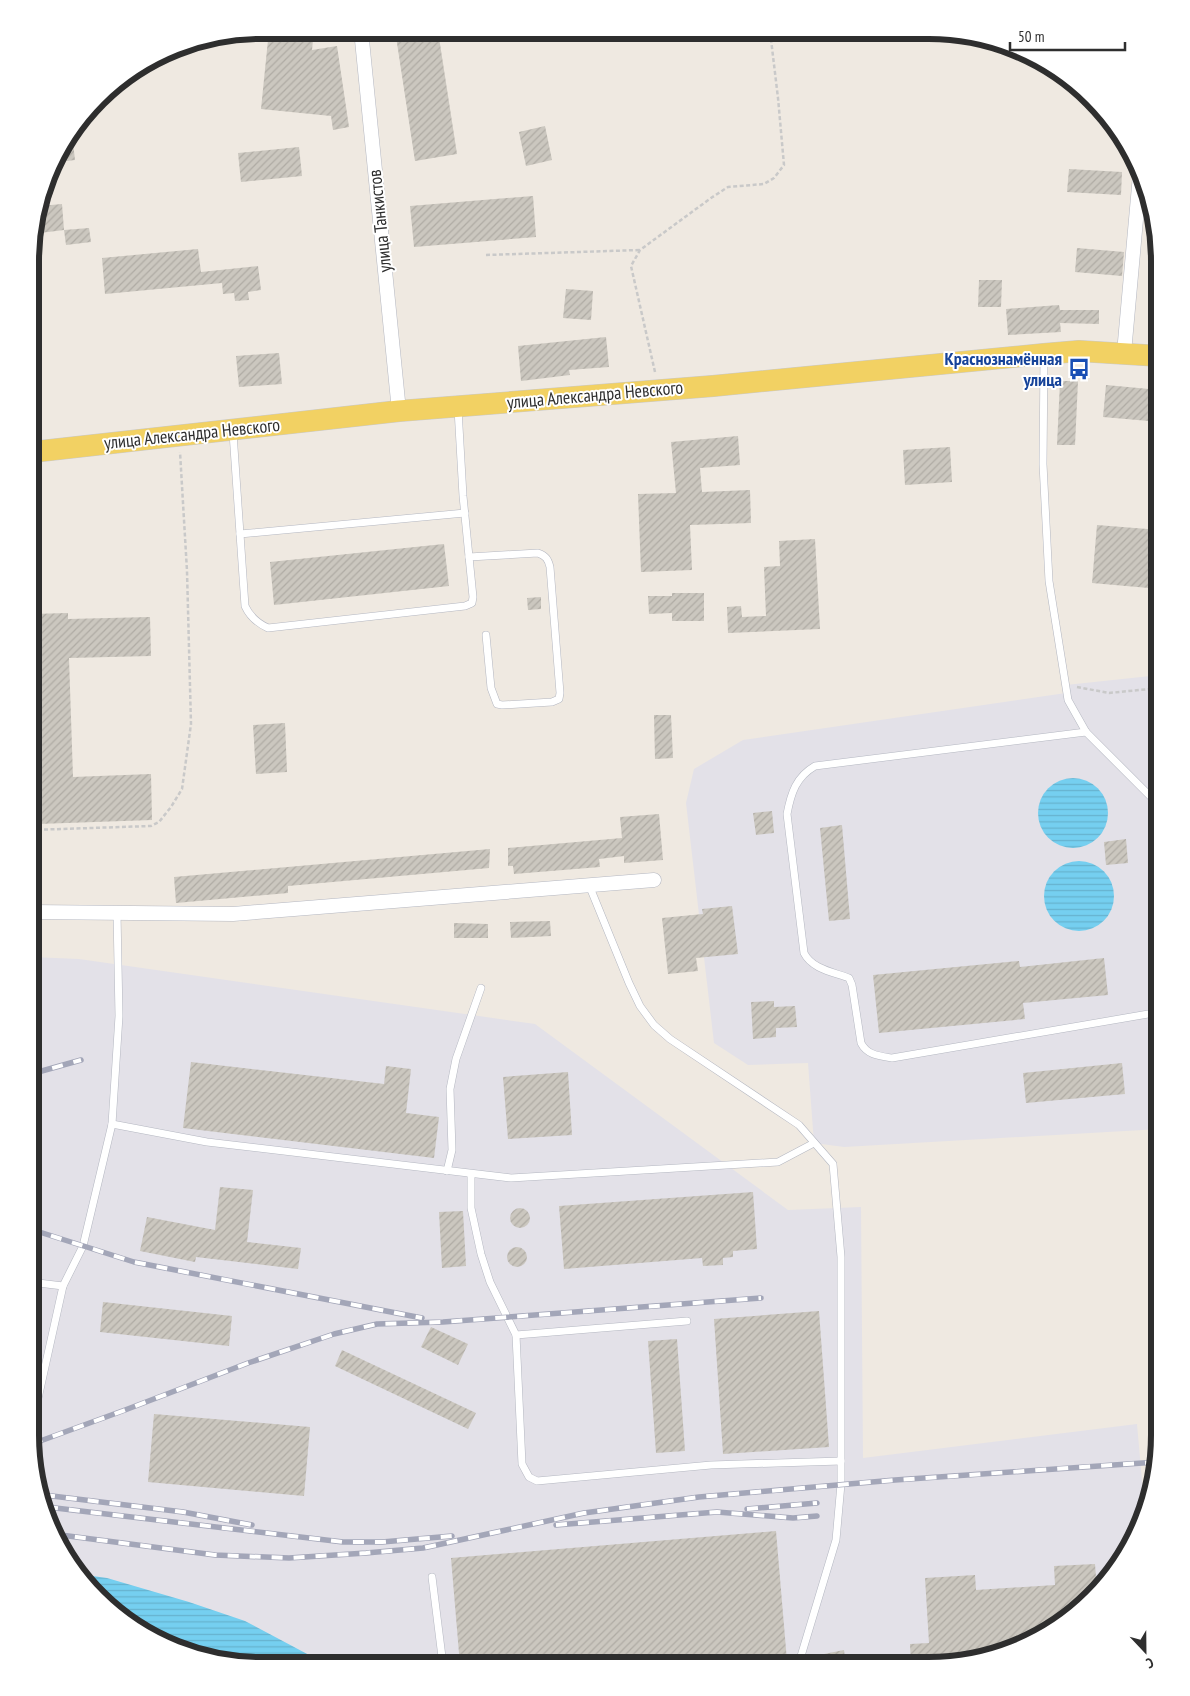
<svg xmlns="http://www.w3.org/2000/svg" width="1190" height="1696" font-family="'PT Sans Narrow',sans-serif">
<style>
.industrial{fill:#e3e1e8}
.water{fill:url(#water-rules)}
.building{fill:url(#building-hatch)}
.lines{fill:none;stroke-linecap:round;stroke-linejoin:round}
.service-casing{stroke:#b4b7c1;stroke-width:8}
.minor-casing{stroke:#b4b7c1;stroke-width:15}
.primary-casing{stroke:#c9c9c9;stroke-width:22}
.path{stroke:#c9c9c9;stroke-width:2.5;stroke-dasharray:4 2.5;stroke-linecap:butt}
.service{stroke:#fff;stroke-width:7}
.minor{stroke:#fff;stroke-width:14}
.primary{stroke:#f2d163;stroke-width:21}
.rail-casing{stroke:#a3a6b8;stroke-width:5.5}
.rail{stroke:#fff;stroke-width:4;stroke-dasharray:11;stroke-linecap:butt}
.labels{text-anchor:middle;stroke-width:4;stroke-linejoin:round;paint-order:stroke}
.street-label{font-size:18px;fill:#2e2e2e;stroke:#fff}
.transit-label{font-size:18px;font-weight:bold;fill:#164399;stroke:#fff;text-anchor:end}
.rim{fill:none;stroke:#2e2e2e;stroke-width:6}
</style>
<defs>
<pattern id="water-rules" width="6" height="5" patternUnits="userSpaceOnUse" patternTransform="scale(1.25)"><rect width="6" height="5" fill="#75cff0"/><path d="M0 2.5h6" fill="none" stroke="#66b2ce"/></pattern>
<pattern id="building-hatch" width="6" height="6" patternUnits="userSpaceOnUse" patternTransform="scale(1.25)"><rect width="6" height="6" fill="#cbc7bf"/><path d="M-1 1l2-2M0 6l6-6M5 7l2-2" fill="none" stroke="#afaba4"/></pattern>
</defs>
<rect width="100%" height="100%" fill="#efe9e1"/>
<g class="industrial">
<path d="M1160 675V1129L844 1147 814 1143 808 1063 748 1065 714 1043 686 803 694 769 743 740 1066 693V685Z"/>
<path d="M31 957 79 959 535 1024 788 1210 861 1207 863 1458 1137 1424 1145 1514 1121 1563 1081 1609 1031 1642 929 1666 231 1664 173 1648 121 1618 54 1537 30 1435Z"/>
</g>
<g class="water">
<circle cx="1073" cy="813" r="35"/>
<circle cx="1079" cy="896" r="35"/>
<path d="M1160 873V911C1143 901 1146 883 1160 873Z"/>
<path d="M85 1575 107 1578 189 1602 245 1621 311 1656 344 1663 369 1664H231L173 1649 121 1618Z"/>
</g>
<g class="building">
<path d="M269 30H314L312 50 337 46 349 127 333 130 331 116 261 109Z"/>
<path d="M395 30 438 31 457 154 415 161Z"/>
<path d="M545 126 552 160 526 166 519 132Z"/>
<path d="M73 143 75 160 59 162 58 154 61 146Z"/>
<path d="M299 147 302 176 241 182 238 153Z"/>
<path d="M1069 169 1122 172 1121 195 1067 192Z"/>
<path d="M533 196 536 237 414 247 410 206Z"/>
<path d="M62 204 64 230 32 234 40 206Z"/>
<path d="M89 228 91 242 66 245 64 230Z"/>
<path d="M1077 248 1124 252 1122 276 1075 272Z"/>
<path d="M198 249 201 272 258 266 261 290 248 292 249 300 235 301 234 293 223 294 222 283 105 294 102 258Z"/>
<path d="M979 280H1002L1001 307H978Z"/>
<path d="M566 289 593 291 591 320 563 318Z"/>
<path d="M1059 305 1060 310H1099V324L1060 323 1061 332 1008 335 1006 309Z"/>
<path d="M606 337 609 367 569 370 570 375 521 381 518 346Z"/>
<path d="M279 353 282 384 239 387 236 356Z"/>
<path d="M1060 381H1078L1075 445H1057Z"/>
<path d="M1106 385 1160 390V422L1103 417Z"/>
<path d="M738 436 740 465 700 468 702 492 750 490 751 523 690 525 692 570 641 572 638 494 676 493 671 442Z"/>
<path d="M950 447 952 482 905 485 903 450Z"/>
<path d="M1097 525 1160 530V589L1092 583Z"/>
<path d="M815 539 820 629 728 633 727 607 741 606 742 617 766 616 764 567 780 566 779 541Z"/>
<path d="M444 544 449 586 274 605 270 562Z"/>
<path d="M672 593H704V621H672V613L649 614 648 596H672Z"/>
<path d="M541 597V609L528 610 527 598Z"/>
<path d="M68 613V619L150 617 151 656 69 658 73 777 151 774 152 820 38 824 37 812 31 813V765H36L31 614Z"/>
<path d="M654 715H671L673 758 655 759Z"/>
<path d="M285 723 287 772 256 774 253 725Z"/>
<path d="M772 811 774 833 756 835 753 813Z"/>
<path d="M659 814 663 860 624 863V856L599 859 600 867 514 874 513 866H508V848L622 838 620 817Z"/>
<path d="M842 825 850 919 829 921 820 828Z"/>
<path d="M1126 839 1128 863 1106 865 1104 842Z"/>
<path d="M490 849 489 868 288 886V893L176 903 174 877Z"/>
<path d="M732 906 738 954 696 958 698 971 668 974 662 918 703 914 702 909Z"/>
<path d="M550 921 551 936 511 938 510 922Z"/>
<path d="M454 923 488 924V938H454Z"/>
<path d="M1104 958 1108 995 1023 1003 1025 1019 879 1033 873 975 1019 961 1020 967Z"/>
<path d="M774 1001V1007L795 1006 797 1027 776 1028V1037L753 1039 751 1002Z"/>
<path d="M191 1062 384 1084 386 1066 411 1069 406 1113 439 1117 434 1158 183 1128Z"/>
<path d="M1122 1063 1125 1094 1026 1103 1023 1073Z"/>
<path d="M568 1072 572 1135 508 1139 503 1077Z"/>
<path d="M220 1187 253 1190 247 1242 301 1248 298 1269 196 1257 195 1262 140 1251 147 1217 215 1230Z"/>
<path d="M753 1192 757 1249 733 1251V1257L723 1258V1265L703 1266 702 1258 564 1269 559 1206Z"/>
<circle cx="520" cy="1218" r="10"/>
<path d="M463 1211 466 1266 442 1268 439 1212Z"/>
<circle cx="517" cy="1257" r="10"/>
<path d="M103 1302 232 1316 229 1346 100 1332Z"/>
<path d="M819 1311 829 1447 723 1454 714 1319Z"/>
<path d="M431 1327 468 1344 458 1365 421 1347Z"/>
<path d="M677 1339 685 1451 656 1453 648 1341Z"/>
<path d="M342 1350 476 1413 468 1429 335 1366Z"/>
<path d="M154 1414 310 1427 304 1496 148 1482Z"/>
<path d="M776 1531 787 1661 734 1665H460L451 1558Z"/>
<path d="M1095 1564 1097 1591 1081 1609 1031 1642 929 1666H911L910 1644 929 1643 925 1578 975 1575 976 1590 1055 1585 1054 1566Z"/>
<path d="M844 1650 846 1666H826L824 1654Z"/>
</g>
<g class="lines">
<g class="service-casing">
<g id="service">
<path d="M1044 357 1043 464 1049 581 1068 700 1086 732 1160 806"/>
<path d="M233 433 245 606C250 617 257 623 268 628L465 606 472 603 473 597 463 496 458 409"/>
<path d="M240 534 465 513"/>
<path d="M469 557 538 553C546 556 548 559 550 567L560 693 559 699 552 702 502 705 497 704 491 688 486 635"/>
<path d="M1086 732 815 766C796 777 791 793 787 814L804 953C812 969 833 972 849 978L852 985 861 1043C867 1055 879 1056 892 1058L1160 1012"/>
<path d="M589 885 629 983 640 1006 654 1025 670 1039 799 1125 833 1164 841 1257V1484L836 1540 798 1666"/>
<path d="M112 1124 207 1142 511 1178 778 1162 814 1143"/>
<path d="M447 1171 452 1150 450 1089 456 1059 481 988"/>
<path d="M471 1174V1208L481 1254 490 1282 516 1335 522 1464 529 1477 537 1481 711 1465 841 1461"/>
<path d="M30 1282 63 1286"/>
<path d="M516 1335 687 1321"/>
<path d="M30 1424 35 1412 63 1286 83 1246 112 1124 119 1016 117 913"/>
<path d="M432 1577 443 1665"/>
</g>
</g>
<g class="minor-casing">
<g id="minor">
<path d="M361 30 399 411"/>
<path d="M1124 353 1140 175"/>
<path d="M31 912 233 914 654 880"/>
</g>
</g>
<g class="primary-casing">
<path id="primary" d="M32 452 399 411 713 386 1044 354 1079 351 1160 356"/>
</g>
<g class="path">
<path d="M486 255 640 250"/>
<path d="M655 372 631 266 640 250 711 198 728 187 764 184 774 178 784 165 778 98 770 31"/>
<path d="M1077 687 1109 693 1160 688"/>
<path d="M31 830 151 826 159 822 171 807 182 789 191 724 187 571 180 452"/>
</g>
<use href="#service" class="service"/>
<use href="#minor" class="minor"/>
<use href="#primary" class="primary"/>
<g class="rail-casing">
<g id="rail">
<path d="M31 1074 81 1060"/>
<path d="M30 1229 134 1262 422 1318"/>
<path d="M32 1444 125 1410 248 1363 334 1334 377 1324 443 1322 761 1298"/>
<path d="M44 1495 183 1512 252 1525"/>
<path d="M47 1507 343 1542H382L452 1536"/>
<path d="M747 1509 817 1503"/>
<path d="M556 1525 717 1512 793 1518 817 1516"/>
<path d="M53 1534 215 1555 289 1558 366 1553 423 1548 584 1513 699 1497 895 1480 1157 1462"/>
</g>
</g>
<use href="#rail" class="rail"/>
</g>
<defs>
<g id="bus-bare" transform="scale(1.725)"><path d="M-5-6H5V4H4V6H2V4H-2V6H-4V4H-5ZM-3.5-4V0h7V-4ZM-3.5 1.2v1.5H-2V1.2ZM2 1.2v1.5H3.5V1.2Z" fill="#1a4fb4" stroke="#fff" stroke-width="2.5" paint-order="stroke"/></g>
</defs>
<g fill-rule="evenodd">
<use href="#bus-bare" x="1079" y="369"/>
</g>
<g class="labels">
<g class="street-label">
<text transform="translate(380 221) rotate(-96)" y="6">улица Танкистов</text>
<text transform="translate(595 395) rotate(-5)" y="6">улица Александра Невского</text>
<text transform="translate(192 434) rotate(-6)" y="6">улица Александра Невского</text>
</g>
<g class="transit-label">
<text x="1062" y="365">Краснознамённая<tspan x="1062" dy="21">улица</tspan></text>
</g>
</g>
<path d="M0 0H1190V1696H0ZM261 39H929A222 222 0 0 1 1151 261V1435A222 222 0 0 1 929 1657H261A222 222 0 0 1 39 1435V261A222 222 0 0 1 261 39Z" fill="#fff" fill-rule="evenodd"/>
<path class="rim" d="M261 39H929A222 222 0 0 1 1151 261V1435A222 222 0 0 1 929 1657H261A222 222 0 0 1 39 1435V261A222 222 0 0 1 261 39Z"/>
<g transform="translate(1145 1651) rotate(158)" stroke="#ffffff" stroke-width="4" paint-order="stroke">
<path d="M0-4L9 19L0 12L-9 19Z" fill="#2e2e2e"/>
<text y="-8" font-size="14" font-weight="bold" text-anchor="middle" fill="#2e2e2e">С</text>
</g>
<path d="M1010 42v8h115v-8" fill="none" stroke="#2e2e2e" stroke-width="2.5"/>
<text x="1018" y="42" font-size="15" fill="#2e2e2e" stroke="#ffffff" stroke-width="4" paint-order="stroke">50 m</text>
</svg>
